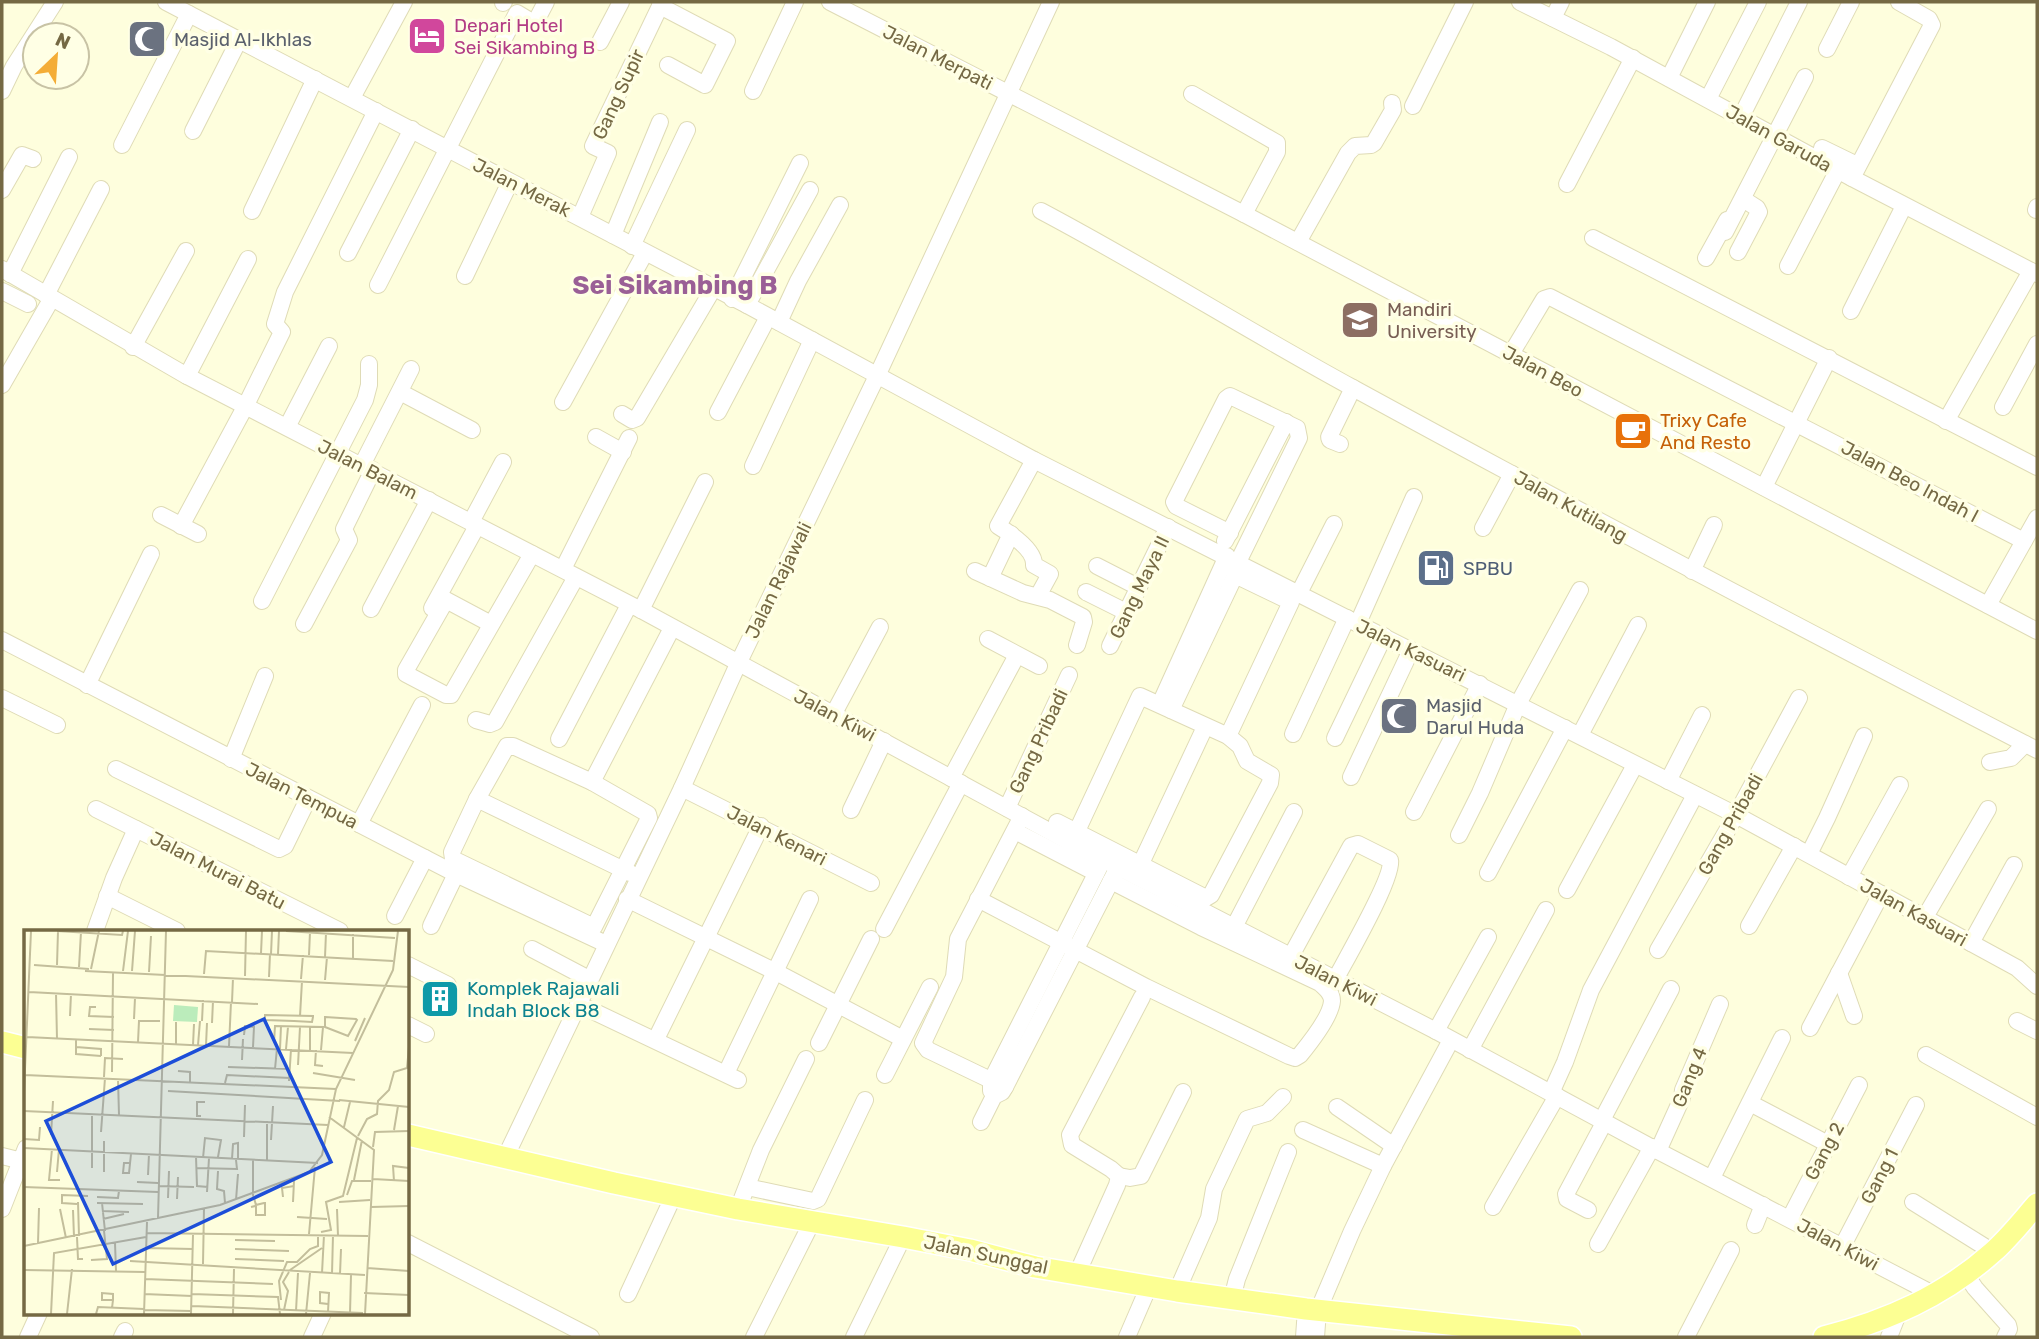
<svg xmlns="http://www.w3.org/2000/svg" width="2039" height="1339" font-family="Rubik,sans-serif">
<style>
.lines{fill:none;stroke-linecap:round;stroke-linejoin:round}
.minor-casing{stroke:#dfdbb6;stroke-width:18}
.major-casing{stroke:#fff;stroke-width:24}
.minor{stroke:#fff;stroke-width:16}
.major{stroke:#fcff93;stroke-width:21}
.labels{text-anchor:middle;stroke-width:7;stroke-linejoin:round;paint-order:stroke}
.hotel-label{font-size:19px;fill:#b23c85;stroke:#ffffe5;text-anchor:start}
.worship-label{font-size:19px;fill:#5b616d;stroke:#ffffe5;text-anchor:start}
.street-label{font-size:19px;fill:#756944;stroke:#ffffe5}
.education-label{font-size:19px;fill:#785e54;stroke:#ffffe5;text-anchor:start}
.food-label{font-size:19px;fill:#c56008;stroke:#ffffe5;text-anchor:start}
.service-label{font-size:19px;fill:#4e5e75;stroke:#ffffe5;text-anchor:start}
.culture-label{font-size:19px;fill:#0d838f;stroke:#ffffe5;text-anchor:start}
.district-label{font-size:26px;font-weight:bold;fill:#9a5f96;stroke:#ffffe5}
.inset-road{fill:none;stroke:#c3be9b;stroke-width:2}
.view{fill:#1d4ed8;fill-opacity:0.15;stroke:#1d4ed8;stroke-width:3.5}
.inset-edge{fill:none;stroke:#756944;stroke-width:3.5}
</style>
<rect width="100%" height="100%" fill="#fefedd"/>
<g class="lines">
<g class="minor-casing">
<g id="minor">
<path d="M166 2 747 305 1034 460 1736 815 2017 968 2037 986"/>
<path d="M830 2 1244 214 2037 631"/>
<path d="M1520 2 1611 47 1852 178 2037 274"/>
<path d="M503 3 504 2"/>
<path d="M660 6 727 41 705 85 668 65"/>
<path d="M1553 18 1561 2"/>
<path d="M600 42 621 2"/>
<path d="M1827 49 1851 2"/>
<path d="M1669 78 1707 2"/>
<path d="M2 91 14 66 55 2"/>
<path d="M753 91 795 2"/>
<path d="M1192 94 1277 143V152L1244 214"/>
<path d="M352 98 404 2"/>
<path d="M1708 99 1758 2"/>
<path d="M1413 106 1465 2"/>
<path d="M1741 117 1799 2"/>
<path d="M193 131 239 40"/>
<path d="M122 145 189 14"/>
<path d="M1822 148 1857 165"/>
<path d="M1852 178 1932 25 1929 19 1899 2"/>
<path d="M1567 184 1633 58"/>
<path d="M2 190 22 155 33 159"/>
<path d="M2036 210 2037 207"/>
<path d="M252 211 315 79"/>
<path d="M1041 211C1147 267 1248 331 1353 388 1580 512 1808 632 2037 750"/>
<path d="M580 217 608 153 593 146 662 2"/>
<path d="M1725 232 1805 77"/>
<path d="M613 235 660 122"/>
<path d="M1593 238 2037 467"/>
<path d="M1298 242 1348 153 1355 146 1371 145 1374 143 1393 110 1392 103"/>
<path d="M632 246 687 130"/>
<path d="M1738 252 1759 212 1757 208 1743 199"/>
<path d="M348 253 412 129"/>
<path d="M1706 258 1727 220"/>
<path d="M1788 266 1838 170"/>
<path d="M2 269 187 376 641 610 1071 843 1436 1031 1658 1151 1935 1295"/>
<path d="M10 274 69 157"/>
<path d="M465 276 510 182"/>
<path d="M378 285 517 13 532 22 536 21 546 2"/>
<path d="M2 291 28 304"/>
<path d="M46 295 101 189"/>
<path d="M732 299 800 163"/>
<path d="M747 305 810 190"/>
<path d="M1851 311 1904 206"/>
<path d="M779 322 798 281 840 205"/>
<path d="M133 347 186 251"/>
<path d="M1511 354 1544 299 1550 297 2024 541"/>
<path d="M187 376 248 259"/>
<path d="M2 385 52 298"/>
<path d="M400 392 472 430"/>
<path d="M563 402 645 253"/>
<path d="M2003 407 2037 344"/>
<path d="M718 412 768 317"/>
<path d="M622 414 632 420 637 418 713 289"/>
<path d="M1946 421 2031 271"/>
<path d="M287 427 329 346"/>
<path d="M596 437 623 452"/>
<path d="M1340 444 1330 440 1329 437 1353 388"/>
<path d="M1034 460 998 526C1011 534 1035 550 1034 565L1050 574 1038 596"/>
<path d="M362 465 411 369"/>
<path d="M753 466 812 340"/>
<path d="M1764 487 1829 358"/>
<path d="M161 515 198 534"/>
<path d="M471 522 503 462"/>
<path d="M181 526 245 407 282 332 275 324 285 292 376 111"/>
<path d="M1483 528 1512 474"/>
<path d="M1230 533 1176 506 1174 502 1226 399 1230 396 1297 428 1299 438 1238 562"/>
<path d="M1225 541 1286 422"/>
<path d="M1097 566 1138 587"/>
<path d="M563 569 629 438"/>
<path d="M975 571 1023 593 1050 600 1083 617 1084 622 1077 645"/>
<path d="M1692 571 1714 525"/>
<path d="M990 578 1011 534"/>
<path d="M1086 592 1126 612"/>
<path d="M1299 593 1334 524"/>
<path d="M262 601 365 400 369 385V364"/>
<path d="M1988 605 2037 518"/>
<path d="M432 608 477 526"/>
<path d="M371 609 429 500"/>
<path d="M641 610 705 482"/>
<path d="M1358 623 1414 497"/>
<path d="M304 624 349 540 344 529 373 470"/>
<path d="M491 624 446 600 406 670V674L446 695H451L532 554"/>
<path d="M988 639 1039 666"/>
<path d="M2 640 456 874 606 944"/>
<path d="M1110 646 1168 527"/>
<path d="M87 685 151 554"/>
<path d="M2 698 57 725"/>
<path d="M1160 704 1227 556"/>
<path d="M1171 710 1239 567"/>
<path d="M833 715 880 627"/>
<path d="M476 720 490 724 495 722 576 577"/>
<path d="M1293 734 1347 618"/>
<path d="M1580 735 1638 625"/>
<path d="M1228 736 1291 602 1235 575"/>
<path d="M1335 738 1384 636"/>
<path d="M559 739 629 605"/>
<path d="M507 746H513L592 782 648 814 649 818 594 927 453 859 452 852 477 799Z"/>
<path d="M231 759 265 676"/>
<path d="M1990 762 2011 758 2025 744"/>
<path d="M116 769 279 849 285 846 308 799"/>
<path d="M1351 777 1411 650"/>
<path d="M951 778 1017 655"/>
<path d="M1668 781 1702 715"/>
<path d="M592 782 672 628"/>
<path d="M682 788 871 883"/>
<path d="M477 799 630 873"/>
<path d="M1007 808 1069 675"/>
<path d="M96 809 340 931"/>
<path d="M851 810 884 741"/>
<path d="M1414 812 1480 684"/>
<path d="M1057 822 1206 898 1211 895 1270 783 1271 775 1247 761 1240 746 1228 736 1140 696 1076 833 1071 843"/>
<path d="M359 824 422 705"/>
<path d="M1015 831 1096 873"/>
<path d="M1459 835 1480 793 1518 704 1580 590"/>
<path d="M1809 854 1827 818 1864 736"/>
<path d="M1488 873 1565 728"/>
<path d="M1136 874 1205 727"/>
<path d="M1849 877 1900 785"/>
<path d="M1567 890 1635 765"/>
<path d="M107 896 177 931"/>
<path d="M627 899 776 972 903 1039"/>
<path d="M978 899 1146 987 1289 1056 1295 1058 1300 1055C1309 1044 1331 1016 1332 1001 1332 992 1325 988 1320 983L1201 927 1111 881"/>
<path d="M395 916 425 858"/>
<path d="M1925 917 1988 809"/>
<path d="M431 926 456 874"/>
<path d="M1749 926 1794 846"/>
<path d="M1234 927 1294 812"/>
<path d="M884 929 961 783"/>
<path d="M95 931 114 878 136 829"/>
<path d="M1971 943 2014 865"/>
<path d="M532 949 589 979"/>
<path d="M1658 950 1736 815 1799 698"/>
<path d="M1291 956 1351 846 1358 844 1390 860C1395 875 1345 961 1335 980"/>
<path d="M408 965 448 985"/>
<path d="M1839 973 1854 1016"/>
<path d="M578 1004 738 1080"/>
<path d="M2017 1021 2037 1031"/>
<path d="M408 1025 426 1034"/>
<path d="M1810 1028 1881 894"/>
<path d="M1436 1031 1488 937"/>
<path d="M659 1033 761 826"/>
<path d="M819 1043 871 939"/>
<path d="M1470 1050 1546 910"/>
<path d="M1926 1055 2037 1117"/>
<path d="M729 1067 810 899"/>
<path d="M885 1075 930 987"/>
<path d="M1005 1087 928 1050 923 1043 954 977 958 939 1022 816"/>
<path d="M991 1091V1081L1103 860"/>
<path d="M1551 1093 1565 1062 1591 990 1695 795"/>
<path d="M1750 1103 1828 1144"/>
<path d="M1337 1107 1394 1146"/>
<path d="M1602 1120 1671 989"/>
<path d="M981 1122 994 1096 1002 1092 1005 1087 1115 873"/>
<path d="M1303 1130 1383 1166"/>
<path d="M1658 1151 1682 1098 1683 1090 1720 1004"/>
<path d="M2 1156 26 1162"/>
<path d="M505 1158 682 788 738 664 877 376 1051 2"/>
<path d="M1119 1176 1130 1178 1141 1176 1183 1092"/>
<path d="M1712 1178 1782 1038"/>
<path d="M747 1187 813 1201 818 1199 865 1100"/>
<path d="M1913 1202 1993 1252"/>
<path d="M1493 1207 1557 1096"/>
<path d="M2 1209 26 1148"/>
<path d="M738 1209 761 1150 806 1059"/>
<path d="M1588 1210 1567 1199 1566 1194 1605 1121"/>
<path d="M1790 1218 1859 1085"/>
<path d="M1755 1225 1763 1205"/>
<path d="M408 1243 591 1337"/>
<path d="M1598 1244 1652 1147"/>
<path d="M1842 1247 1916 1105"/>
<path d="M1965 1273 1975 1288 2008 1325 2009 1329 2005 1337"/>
<path d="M1077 1274 1117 1185 1119 1176 1111 1169 1072 1145 1070 1135 1142 997"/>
<path d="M1177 1291 1209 1218 1214 1189 1247 1119 1267 1113 1283 1097"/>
<path d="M628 1294 674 1195"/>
<path d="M1232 1299 1237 1279 1288 1152"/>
<path d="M28 1337 39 1313"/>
<path d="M122 1337 125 1331"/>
<path d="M312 1337 323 1313"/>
<path d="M754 1337 812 1222"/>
<path d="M854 1337 903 1237"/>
<path d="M1127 1337 1149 1286"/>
<path d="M1304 1337 1306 1309"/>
<path d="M1316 1337 1318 1311 1352 1231 1383 1166 1451 1040"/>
<path d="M1686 1337 1731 1250"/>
<path d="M1889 1337 1898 1314"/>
</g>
</g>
<g class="major-casing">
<g id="major">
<path d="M2 1042 26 1048"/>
<path d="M408 1135 614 1183 738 1209 903 1237 970 1250 1035 1267 1177 1291 1306 1309 1571 1337"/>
<path d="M1824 1337C1887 1321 1944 1296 1993 1252 2009 1238 2023 1220 2037 1204"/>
</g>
</g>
<use href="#minor" class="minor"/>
<use href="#major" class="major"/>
</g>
<defs>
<g id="hotel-square" transform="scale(2.0125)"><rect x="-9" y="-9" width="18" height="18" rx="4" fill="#d1479c" stroke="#ffffe5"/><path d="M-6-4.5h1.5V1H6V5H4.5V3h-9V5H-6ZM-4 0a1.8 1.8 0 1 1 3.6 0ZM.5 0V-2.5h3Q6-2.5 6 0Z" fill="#fff"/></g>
<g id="mosque-square" transform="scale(2.0125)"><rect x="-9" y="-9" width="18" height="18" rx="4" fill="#6b7280" stroke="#ffffe5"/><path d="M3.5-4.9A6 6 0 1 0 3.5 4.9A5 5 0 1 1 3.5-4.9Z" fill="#fff"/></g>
<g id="university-square" transform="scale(2.0125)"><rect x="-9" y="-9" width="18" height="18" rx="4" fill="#8d6e63" stroke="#ffffe5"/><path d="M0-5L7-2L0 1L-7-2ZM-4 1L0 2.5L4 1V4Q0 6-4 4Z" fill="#fff"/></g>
<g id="cafe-square" transform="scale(2.0125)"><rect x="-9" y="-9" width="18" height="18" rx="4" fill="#e8710a" stroke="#ffffe5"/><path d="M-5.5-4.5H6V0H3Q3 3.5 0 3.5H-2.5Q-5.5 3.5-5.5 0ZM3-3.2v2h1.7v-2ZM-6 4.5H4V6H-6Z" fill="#fff"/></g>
<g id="fuel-square" transform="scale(2.0125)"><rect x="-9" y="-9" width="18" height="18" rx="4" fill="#5c6f8a" stroke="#ffffe5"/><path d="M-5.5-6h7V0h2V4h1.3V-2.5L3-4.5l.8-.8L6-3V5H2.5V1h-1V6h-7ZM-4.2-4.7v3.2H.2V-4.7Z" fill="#fff"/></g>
<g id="building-square" transform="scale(2.0125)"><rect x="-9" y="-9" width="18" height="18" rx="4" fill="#0f9aa8" stroke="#ffffe5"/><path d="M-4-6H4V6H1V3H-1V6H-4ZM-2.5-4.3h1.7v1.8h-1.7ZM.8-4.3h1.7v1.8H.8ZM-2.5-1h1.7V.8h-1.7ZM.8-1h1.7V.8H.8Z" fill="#fff"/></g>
</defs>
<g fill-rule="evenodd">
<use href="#hotel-square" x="427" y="36"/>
<use href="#mosque-square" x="147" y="39"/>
<use href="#university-square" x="1360" y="320"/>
<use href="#cafe-square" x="1633" y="431"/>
<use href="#fuel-square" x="1436" y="568"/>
<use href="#mosque-square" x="1399" y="716"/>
<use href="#building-square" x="440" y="999"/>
</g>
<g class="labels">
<g class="hotel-label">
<text x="454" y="32">Depari Hotel<tspan x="454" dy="22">Sei Sikambing B</tspan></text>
</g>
<g class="worship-label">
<text x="174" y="46">Masjid Al-Ikhlas</text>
<text x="1426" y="712">Masjid<tspan x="1426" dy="22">Darul Huda</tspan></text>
</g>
<g class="street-label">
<text transform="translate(938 57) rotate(27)" y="7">Jalan Merpati</text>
<text transform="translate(618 94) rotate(-65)" y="7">Gang Supir</text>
<text transform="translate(1779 138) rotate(29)" y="7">Jalan Garuda</text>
<text transform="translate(522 187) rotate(27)" y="7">Jalan Merak</text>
<text transform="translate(1543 371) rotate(28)" y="7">Jalan Beo</text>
<text transform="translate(368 469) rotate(27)" y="7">Jalan Balam</text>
<text transform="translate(1910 481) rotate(28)" y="7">Jalan Beo Indah I</text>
<text transform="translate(1571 506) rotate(29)" y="7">Jalan Kutilang</text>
<text transform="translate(778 580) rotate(-64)" y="7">Jalan Rajawali</text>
<text transform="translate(1139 587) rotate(-64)" y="7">Gang Maya II</text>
<text transform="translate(1411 650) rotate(26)" y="7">Jalan Kasuari</text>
<text transform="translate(835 715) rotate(28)" y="7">Jalan Kiwi</text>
<text transform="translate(1038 741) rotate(-65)" y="7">Gang Pribadi</text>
<text transform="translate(302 795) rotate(27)" y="7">Jalan Tempua</text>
<text transform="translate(1730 824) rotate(-61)" y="7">Gang Pribadi</text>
<text transform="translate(777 835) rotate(27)" y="7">Jalan Kenari</text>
<text transform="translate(218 870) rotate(27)" y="7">Jalan Murai Batu</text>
<text transform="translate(1914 912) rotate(29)" y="7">Jalan Kasuari</text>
<text transform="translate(1336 980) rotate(27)" y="7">Jalan Kiwi</text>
<text transform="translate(1689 1077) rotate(-68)" y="7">Gang 4</text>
<text transform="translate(1824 1151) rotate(-62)" y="7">Gang 2</text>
<text transform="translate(1879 1176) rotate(-63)" y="7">Gang 1</text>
<text transform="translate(1838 1244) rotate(28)" y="7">Jalan Kiwi</text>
<text transform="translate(986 1254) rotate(12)" y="7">Jalan Sunggal</text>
</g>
<g class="education-label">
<text x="1387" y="316">Mandiri<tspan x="1387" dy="22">University</tspan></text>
</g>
<g class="food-label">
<text x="1660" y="427">Trixy Cafe<tspan x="1660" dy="22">And Resto</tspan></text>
</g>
<g class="service-label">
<text x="1463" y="575">SPBU</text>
</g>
<g class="culture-label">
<text x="467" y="995">Komplek Rajawali<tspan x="467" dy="22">Indah Block B8</tspan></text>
</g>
<g class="district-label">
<text x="675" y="294">Sei Sikambing B</text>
</g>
</g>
<g transform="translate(24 930)">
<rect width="385" height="385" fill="#fefedd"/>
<path d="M150 75 174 77 173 92 149 91Z" fill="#bbecbb"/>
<path class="inset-road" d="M33 1 98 5 99 1M262 1 371 8M237 23 238 1M247 24 248 1M254 24 255 1M285 25 286 2M301 27 302 3M329 28V4M10 35 65 39M33 35 34 1M55 37 57 2M67 39 75 1M61 41 385 57M99 41 104 1M108 41 111 1M125 42 127 6M180 44 182 21 369 31M221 46 222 1M245 47 246 24M277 49 279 25M301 50 303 27M5 62 234 74M32 63 33 109M208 72 209 48M72 77H66L65 86 90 87M241 85 289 86V87L288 92 270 91 241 90ZM46 86 47 64M276 86 278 51M301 87 332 89 333 90 324 106 301 97ZM110 89 111 68M178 91 179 70M188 93 189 71M65 99 90 100M220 105 221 96 230 97 229 117M3 107 329 123M52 110V124L77 126M331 111 341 88M114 112 115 91H136M250 112 251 96 299 97 297 120M152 114V92M169 115 170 94M174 115 176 91M182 115 183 93M205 116 207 72M52 117 77 119V126M256 119 257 96M262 119 264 97M286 120V97M292 120 291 135 299 136M218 130 219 109M274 135 276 97M204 137 266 139M251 139 253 118M154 141 166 142V152M88 142 89 43M289 143 331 150M1 145 312 159M80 147 81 128 99 129M94 149 95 185M265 151 267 119M201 153 203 145 266 148M144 161 316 171M0 162 7 1M315 170 385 177M0 181 304 195M177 186H173V172H181M305 187 350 220 341 384M320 197 326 172M370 200 374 176M77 202 81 148M27 205 29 171M334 206 343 189 353 184 354 171 365 160 370 142 383 138 385 117M220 207 221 175M0 209 15 210 16 197M247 210 249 176M80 211V242M349 217 351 202 385 201M0 218 294 233M28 219 25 250H36M172 227 173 256 184 257M179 228 181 208 197 210 194 227M208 229 209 214 214 213V229M243 230V191M106 233H100L99 243H105L107 224M68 238V184M172 238 213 239 212 230M194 241 193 259 200 261 201 273M33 242 35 219M124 245 125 224M349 249 385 251M330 250 338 210M370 251 369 236 385 238M113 252 134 253M134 256 170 257M0 257 134 262M183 262 185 228M323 265 328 251H347M73 267 94 268 95 261M259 267 258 258 270 256M144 268 145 241M153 269 154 247M212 270 214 244M54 272 55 306M269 272 270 251M315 272 346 270M73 273 119 274M78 273 81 301M53 274 38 273V265L64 266M227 277 231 276 232 275 240 273H241V285H232V275L229 265V230M347 277 385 276M36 279 42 308M313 279 314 306M49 280 50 307M78 281 105 282M273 287 303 289M134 288 142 1M79 289 100 284M297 302 307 300 302 272 319 266 333 208M122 303 344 306M285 304 291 237M53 307 54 329H59M211 310 251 311M14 313 15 278M91 313 92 341M0 316 196 275 285 242 298 225 312 159 369 40 374 1M122 318 169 319M211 319 265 321M211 329 260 331M67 330 83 329 80 301M106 331 341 345M179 334 180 278M343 338 385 341M0 340 121 342M266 340 298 318M298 343 300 305M308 344 309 305M316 344 317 319M121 349 249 354M340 363 385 365M120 364 168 366M168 364 254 367 256 384M257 370 255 351 263 332H273L286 319 294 316V305M304 374 296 373V362L305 363 304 382M168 376 339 383M88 378 89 370V364L78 363V370H89M120 380 167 381M260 380 264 361 259 352 265 342M272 381 274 343M326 383 327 345M27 384 30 323 122 307M43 384 48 339M72 384 74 377 120 379M120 384 123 292M167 384 169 305M209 384 210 339M282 384 286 343"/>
<path class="view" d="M240 89 307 232 89 334 22 191Z"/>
<rect width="385" height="385" class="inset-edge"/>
</g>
<rect width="2039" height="1339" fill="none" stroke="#756944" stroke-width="7"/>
<g transform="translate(56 56) rotate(25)"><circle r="33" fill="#ffffe5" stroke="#c8c3a5" stroke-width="2"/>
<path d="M0-5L12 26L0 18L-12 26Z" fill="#f4ad37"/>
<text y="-10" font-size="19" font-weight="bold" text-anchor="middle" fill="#756944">N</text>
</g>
</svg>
